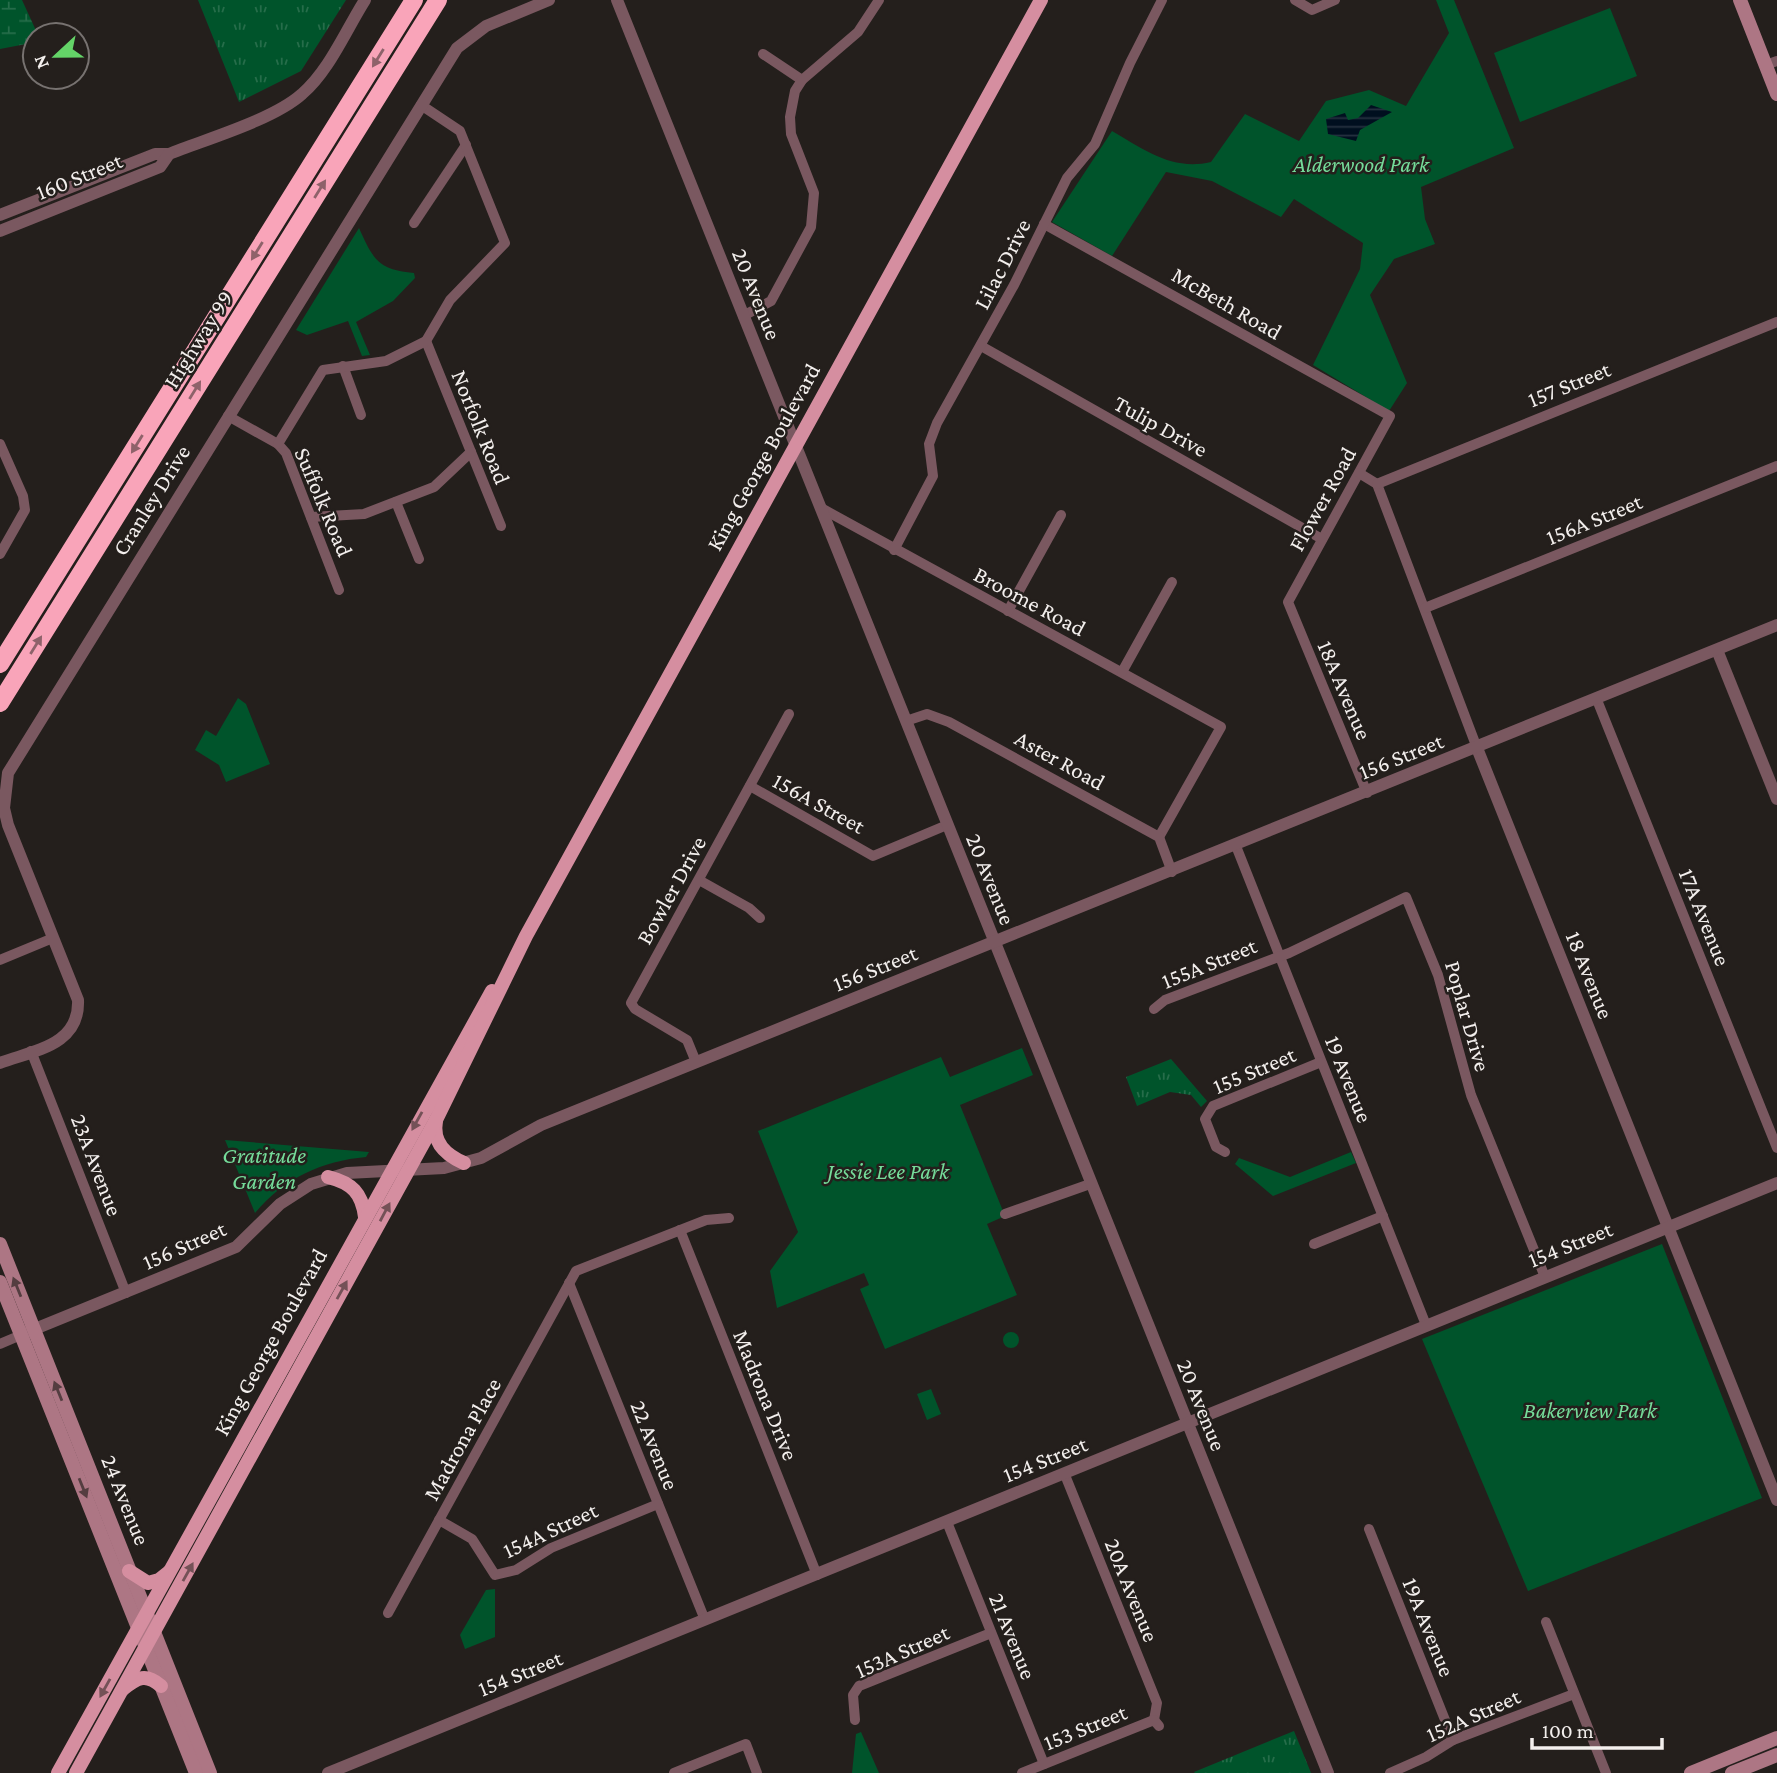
<svg xmlns="http://www.w3.org/2000/svg" width="1777" height="1773" font-family="'Crimson Pro',serif">
<style>
.grass{fill:url(#grass-tufts)}
.wetland{fill:url(#wetland-marsh)}
.park{fill:#00542b}
.water{fill:url(#water-rules)}
.lines{fill:none;stroke-linecap:round;stroke-linejoin:round}
.minor{stroke:#7a5860;stroke-width:10}
.tertiary{stroke:#7a5860;stroke-width:12}
.secondary{stroke:#ad7684;stroke-width:14}
.primary{stroke:#d58ea0;stroke-width:14}
.motorway{stroke:#f9a4b9;stroke-width:18}
.oneway{fill:#8e626a}
.oneway2{fill:#745157}
.oneway3{fill:#543d40}
.labels{text-anchor:middle;stroke-width:5;stroke-linejoin:round;paint-order:stroke}
.park-label{font-size:23px;font-style:italic;fill:#75dc9a;stroke:#241f1c}
.street-label{font-size:23px;fill:#f3efed;stroke:#241f1c}
</style>
<defs>
<pattern id="grass-tufts" width="24" height="20" patternUnits="userSpaceOnUse" patternTransform="scale(1.75)"><rect width="24" height="20" fill="#00542b"/><path d="M3 7l-1-3M5 7V3M7 7l1-3M15 17l-1-3M17 17v-4M19 17l1-3" fill="none" stroke="#266d4a"/></pattern>
<pattern id="wetland-marsh" width="20" height="14" patternUnits="userSpaceOnUse" patternTransform="scale(1.75)"><rect width="20" height="14" fill="#00542b"/><path d="M1 5h8M5 5V1M11 12h8M15 12V8" fill="none" stroke="#266d4a"/></pattern>
<pattern id="water-rules" width="6" height="5" patternUnits="userSpaceOnUse" patternTransform="scale(1.75)"><rect width="6" height="5" fill="#000f1f"/><path d="M0 2.5h6" fill="none" stroke="#263240"/></pattern>
</defs>
<rect width="100%" height="100%" fill="#241f1c"/>
<g class="grass">
<path d="M198 0H346L301 71 239 102Z"/>
<path d="M1171 1059 1207 1101 1201 1107 1191 1095 1170 1092 1137 1106 1126 1077Z"/>
<path d="M1294 1731 1311 1773H1195L1194 1772Z"/>
</g>
<path class="wetland" d="M0 0H22L38 35 26 44 0 49Z"/>
<g class="park">
<path d="M1436 0H1454L1514 148 1421 187 1425 219 1435 244 1394 259 1370 295 1407 383 1389 411 1313 365 1360 269 1363 243 1294 199 1281 217 1212 181 1166 172 1112 256 1052 222 1112 131C1145 150 1172 171 1211 162L1245 114 1299 141 1326 101 1369 90 1406 106 1449 33Z"/>
<path d="M1610 8 1637 76 1520 122 1494 53Z"/>
<path d="M359 228C373 259 378 270 414 273L415 278 393 301 356 322 370 355 362 356 348 321 307 335 296 330Z"/>
<path d="M238 698 246 704 270 764 226 782 219 765 195 750 206 730 216 736Z"/>
<path d="M1022 1048 1033 1075 960 1105 1005 1216 987 1224 1017 1295 885 1349 860 1289 869 1285 864 1273 777 1308 770 1271 798 1232 758 1131 941 1057 950 1077Z"/>
<path d="M225 1140 369 1152 366 1157C322 1161 284 1178 255 1213Z"/>
<path d="M1351 1152 1356 1163 1273 1196 1235 1164 1239 1158 1290 1177Z"/>
<path d="M1662 1244 1762 1498 1528 1591 1422 1339Z"/>
<circle cx="1011" cy="1340" r="8"/>
<path d="M931 1389 941 1414 927 1420 917 1394Z"/>
<path d="M495 1589V1637L465 1649 460 1635 486 1590Z"/>
<path d="M861 1732 879 1773H852L856 1734Z"/>
</g>
<path class="water" d="M1371 105 1392 112 1360 130 1356 141 1328 134 1326 119 1345 113 1348 120 1358 118Z"/>
<g class="lines">
<g class="minor">
<path d="M1295 0 1312 10 1335 0"/>
<path d="M763 54 802 80"/>
<path d="M1766 65 1777 61"/>
<path d="M414 223 466 145"/>
<path d="M1044 224 1390 416 1288 602 1367 793"/>
<path d="M743 316 771 301 811 227 814 193 791 134 790 117 795 91 802 80 858 32 879 0"/>
<path d="M426 341 501 526"/>
<path d="M981 346 1322 539"/>
<path d="M343 366 361 415"/>
<path d="M228 416 278 444 286 453 339 590"/>
<path d="M0 444 23 496 25 510 0 554"/>
<path d="M278 444 323 370 386 361 426 341 450 300 505 243 460 131 421 105"/>
<path d="M1359 473 1377 484 1477 748"/>
<path d="M1377 484 1777 322"/>
<path d="M396 502 419 559"/>
<path d="M821 508 1221 727 1159 837"/>
<path d="M311 517 364 514 434 487 471 452"/>
<path d="M894 550 933 476 929 444 937 423 1014 285 1067 178 1095 144 1130 63 1162 0"/>
<path d="M1425 608 1777 466"/>
<path d="M1008 611 1061 515"/>
<path d="M1122 672 1172 582"/>
<path d="M1597 700 1777 1148"/>
<path d="M906 721 927 714 949 722 1159 837 1172 872"/>
<path d="M750 786 873 856 947 825"/>
<path d="M1236 846 1426 1325"/>
<path d="M699 880 749 908 760 918"/>
<path d="M0 960 53 938"/>
<path d="M1154 1009 1165 1000 1289 953 1406 897 1438 975 1471 1095 1545 1277"/>
<path d="M31 1051 126 1293"/>
<path d="M696 1062 687 1040 635 1009 631 1003 789 714"/>
<path d="M1225 1152 1216 1147 1205 1119 1213 1106 1321 1062"/>
<path d="M1005 1214 1090 1184"/>
<path d="M680 1230 817 1575"/>
<path d="M1314 1244 1383 1216"/>
<path d="M569 1283 705 1620"/>
<path d="M0 1344 21 1335"/>
<path d="M1065 1475 1157 1703 1154 1720"/>
<path d="M439 1520 472 1539 495 1575 516 1570 551 1548 658 1504"/>
<path d="M947 1522 1044 1764"/>
<path d="M1369 1529 1453 1740"/>
<path d="M388 1613 576 1271 706 1220 729 1218"/>
<path d="M1546 1622 1606 1773"/>
<path d="M855 1720 853 1695 859 1686 991 1633"/>
<path d="M674 1773 746 1744 757 1773"/>
<path d="M1022 1773 1154 1720 1159 1726"/>
<path d="M1390 1773 1426 1757 1453 1740 1574 1694"/>
</g>
<g class="tertiary">
<path d="M617 0 1328 1773"/>
<path d="M0 215 155 154H169C206 139 273 120 302 94 329 71 346 30 365 0"/>
<path d="M0 231 160 167 169 154"/>
<path d="M1717 650 1777 799"/>
<path d="M1477 748 1777 1500"/>
<path d="M0 1063C35 1050 80 1045 78 1000L8 825 4 808 8 773 457 48 486 26 549 0"/>
<path d="M25 1333 236 1247 280 1204 311 1184 347 1173 444 1168 481 1158 541 1125 1777 625"/>
<path d="M328 1773 1777 1183"/>
</g>
<g class="secondary">
<path d="M1740 0 1777 94"/>
<path d="M0 1244 210 1773"/>
<path d="M0 1282 196 1773"/>
<path d="M1691 1773 1777 1738"/>
<path d="M1732 1773 1777 1755"/>
</g>
<g class="primary">
<path d="M436 1121C432 1143 446 1155 464 1163"/>
<path d="M328 1177C352 1183 362 1193 365 1217"/>
<path d="M129 1571 148 1583 159 1580 169 1572"/>
<path d="M123 1689C138 1677 146 1673 161 1686"/>
<path d="M58 1773 492 991"/>
<path d="M76 1773 436 1120 526 936 1041 0"/>
</g>
<g class="motorway">
<path d="M0 664 414 0"/>
<path d="M0 703 438 0"/>
</g>
</g>
<defs><path id="oneway-solid" d="M-6-.8H1V-3.2L6.5 0L1 3.2V.8H-6Z" transform="scale(1.75)"/></defs>
<g class="oneway">
<use href="#oneway-solid" transform="translate(378 58) rotate(122)"/>
<use href="#oneway-solid" transform="translate(320 189) rotate(-58)"/>
<use href="#oneway-solid" transform="translate(257 251) rotate(122)"/>
<use href="#oneway-solid" transform="translate(195 390) rotate(-58)"/>
<use href="#oneway-solid" transform="translate(137 444) rotate(122)"/>
<use href="#oneway-solid" transform="translate(36 645) rotate(-58)"/>
</g>
<g class="oneway2">
<use href="#oneway-solid" transform="translate(417 1121) rotate(119)"/>
<use href="#oneway-solid" transform="translate(385 1212) rotate(-62)"/>
<use href="#oneway-solid" transform="translate(342 1290) rotate(-61)"/>
<use href="#oneway-solid" transform="translate(188 1572) rotate(-61)"/>
<use href="#oneway-solid" transform="translate(105 1688) rotate(119)"/>
</g>
<g class="oneway3">
<use href="#oneway-solid" transform="translate(17 1287) rotate(-112)"/>
<use href="#oneway-solid" transform="translate(58 1391) rotate(-112)"/>
<use href="#oneway-solid" transform="translate(83 1488) rotate(68)"/>
</g>
<g class="labels">
<g class="park-label">
<text x="1361" y="172">Alderwood Park</text>
<text x="264" y="1163">Gratitude<tspan x="264" dy="26">Garden</tspan></text>
<text x="888" y="1179">Jessie Lee Park</text>
<text x="1590" y="1418">Bakerview Park</text>
</g>
<g class="street-label">
<text transform="translate(79 176) rotate(-22)" y="8">160 Street</text>
<text transform="translate(1002 264) rotate(-63)" y="8">Lilac Drive</text>
<text transform="translate(757 294) rotate(68)" y="8">20 Avenue</text>
<text transform="translate(1227 303) rotate(30)" y="8">McBeth Road</text>
<text transform="translate(198 339) rotate(-58)" y="8">Highway 99</text>
<text transform="translate(1569 384) rotate(-22)" y="8">157 Street</text>
<text transform="translate(1161 426) rotate(29)" y="8">Tulip Drive</text>
<text transform="translate(481 427) rotate(68)" y="8">Norfolk Road</text>
<text transform="translate(763 457) rotate(-61)" y="8">King George Boulevard</text>
<text transform="translate(1322 499) rotate(-61)" y="8">Flower Road</text>
<text transform="translate(151 500) rotate(-58)" y="8">Cranley Drive</text>
<text transform="translate(324 502) rotate(67)" y="8">Suffolk Road</text>
<text transform="translate(1594 519) rotate(-22)" y="8">156A Street</text>
<text transform="translate(1030 601) rotate(28)" y="8">Broome Road</text>
<text transform="translate(1345 690) rotate(67)" y="8">18A Avenue</text>
<text transform="translate(1401 756) rotate(-22)" y="8">156 Street</text>
<text transform="translate(1060 760) rotate(29)" y="8">Aster Road</text>
<text transform="translate(819 803) rotate(29)" y="8">156A Street</text>
<text transform="translate(991 879) rotate(68)" y="8">20 Avenue</text>
<text transform="translate(671 890) rotate(-61)" y="8">Bowler Drive</text>
<text transform="translate(1705 917) rotate(68)" y="8">17A Avenue</text>
<text transform="translate(1209 963) rotate(-22)" y="8">155A Street</text>
<text transform="translate(875 968) rotate(-22)" y="8">156 Street</text>
<text transform="translate(1590 975) rotate(68)" y="8">18 Avenue</text>
<text transform="translate(1468 1016) rotate(74)" y="8">Poplar Drive</text>
<text transform="translate(1254 1070) rotate(-23)" y="8">155 Street</text>
<text transform="translate(1349 1079) rotate(68)" y="8">19 Avenue</text>
<text transform="translate(97 1165) rotate(69)" y="8">23A Avenue</text>
<text transform="translate(1570 1244) rotate(-22)" y="8">154 Street</text>
<text transform="translate(184 1245) rotate(-24)" y="8">156 Street</text>
<text transform="translate(270 1342) rotate(-61)" y="8">King George Boulevard</text>
<text transform="translate(766 1395) rotate(68)" y="8">Madrona Drive</text>
<text transform="translate(1202 1405) rotate(68)" y="8">20 Avenue</text>
<text transform="translate(462 1439) rotate(-61)" y="8">Madrona Place</text>
<text transform="translate(655 1445) rotate(68)" y="8">22 Avenue</text>
<text transform="translate(1045 1459) rotate(-22)" y="8">154 Street</text>
<text transform="translate(126 1500) rotate(68)" y="8">24 Avenue</text>
<text transform="translate(550 1530) rotate(-25)" y="8">154A Street</text>
<text transform="translate(1132 1590) rotate(68)" y="8">20A Avenue</text>
<text transform="translate(1429 1627) rotate(68)" y="8">19A Avenue</text>
<text transform="translate(1013 1636) rotate(68)" y="8">21 Avenue</text>
<text transform="translate(902 1651) rotate(-24)" y="8">153A Street</text>
<text transform="translate(520 1673) rotate(-22)" y="8">154 Street</text>
<text transform="translate(1473 1715) rotate(-24)" y="8">152A Street</text>
<text transform="translate(1085 1727) rotate(-22)" y="8">153 Street</text>
</g>
</g>
<g transform="translate(56 56) rotate(248)"><circle r="33" fill="#241f1c" stroke="#777270" stroke-width="2"/>
<path d="M0-5L12 26L0 18L-12 26Z" fill="#64d468"/>
<text y="-10" font-size="19" font-weight="bold" text-anchor="middle" fill="#f3efed">N</text>
</g>
<path d="M1532 1738v10h130v-10" fill="none" stroke="#f3efed" stroke-width="3.5"/>
<text x="1542" y="1738" font-size="21" fill="#f3efed" stroke="#241f1c" stroke-width="5" paint-order="stroke">100 m</text>
</svg>
